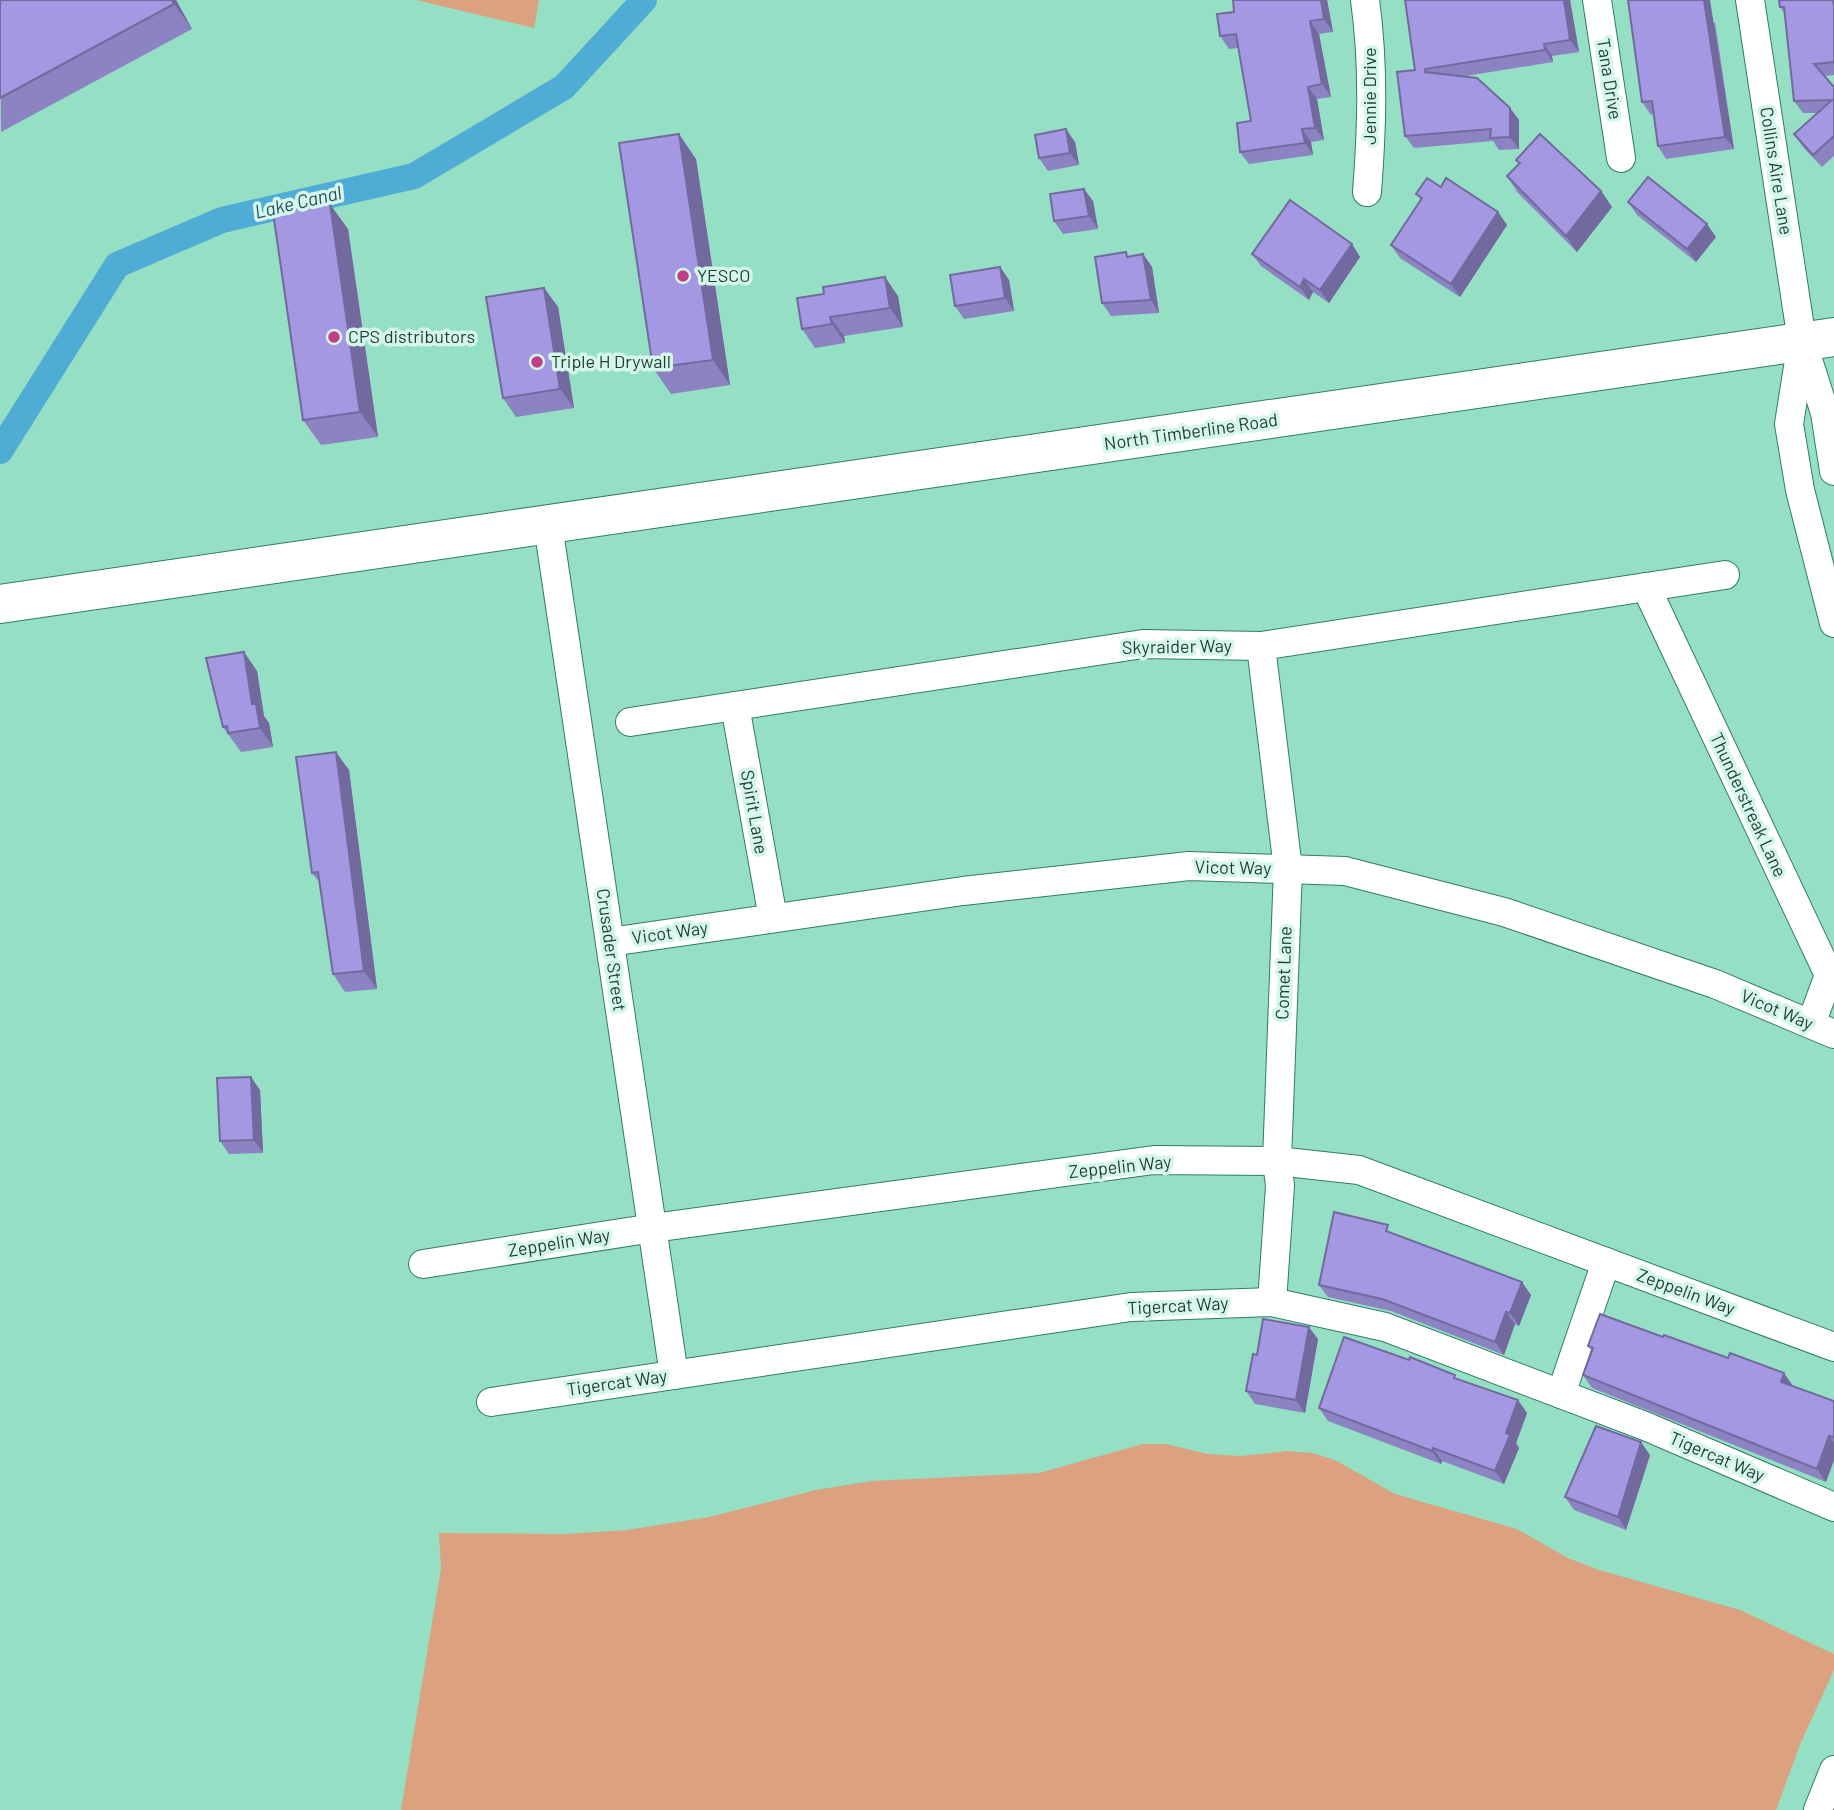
<svg xmlns="http://www.w3.org/2000/svg" width="1834" height="1810" font-family="Barlow,sans-serif">
<style>
.green{fill:#dca17f}
.lines{fill:none;stroke-linecap:round;stroke-linejoin:round}
.canal{stroke:#4facd5;stroke-width:26}
.street-casing{stroke:#317c65;stroke-width:30}
.secondary-casing{stroke:#317c65;stroke-width:40}
.street{stroke:#fff;stroke-width:28}
.secondary{stroke:#fff;stroke-width:38}
.wall{fill:#8c83c2}
.shaded-wall{fill:#726a9e}
.building{fill:#a398e1;stroke:#726a9e;stroke-width:2}
.poi-dot{fill:#c03e86;stroke:#d4f7ea;stroke-width:2.5}
.labels{text-anchor:middle;stroke-width:7;stroke-linejoin:round;paint-order:stroke}
.street-label{font-size:18px;fill:#1f3d33;stroke:#d4f7ea}
.poi-label{font-size:18px;fill:#1f3d33;stroke:#d4f7ea;text-anchor:start}
.water-label{font-size:19px;font-style:italic;fill:#264e60;stroke:#d4f7ea}
</style>
<rect width="100%" height="100%" fill="#95dfc5"/>
<g class="green">
<path d="M416 0H539L534 28Z"/>
<path d="M1143 1444H1166L1208 1454 1240 1456 1288 1451 1312 1453 1335 1460 1395 1494 1517 1529 1568 1558 1599 1570 1740 1610 1834 1654V1670L1801 1742 1776 1810H401L441 1569 439 1533 566 1534 627 1530 709 1517 816 1490 872 1481 1039 1473Z"/>
</g>
<g class="lines">
<path class="canal" d="M0 451 117 265 222 220 414 176 564 87 644 0"/>
<g class="street-casing">
<g id="street">
<path d="M1365 0C1374 65 1372 127 1367 192"/>
<path d="M1597 0 1621 158"/>
<path d="M1750 0 1802 341 1825 413 1834 471"/>
<path d="M1801 348 1789 424 1800 490 1834 623"/>
<path d="M548 525 674 1375"/>
<path d="M1646 587 1829 975 1811 1024"/>
<path d="M1261 646 1288 869 1277 1161 1280 1186 1272 1302"/>
<path d="M735 706 773 918"/>
<path d="M630 722 1143 644 1261 646 1725 575"/>
<path d="M610 942 963 891 1189 866 1345 871 1504 912 1715 984 1834 1034"/>
<path d="M423 1264 653 1228 1154 1160 1277 1161 1359 1170 1834 1347"/>
<path d="M1561 1394 1606 1262"/>
<path d="M491 1402 1131 1307 1272 1302 1385 1327 1645 1426 1834 1507"/>
<path d="M1818 1810 1834 1770"/>
</g>
</g>
<g class="secondary-casing">
<path id="secondary" d="M0 604 1834 337"/>
</g>
<use href="#street" class="street"/>
<use href="#secondary" class="secondary"/>
</g>
<g class="wall">
<path d="M2 0H176L192 29 1 132 0 1Z"/>
<path d="M1327 0 1333 32 1319 34 1331 97 1317 99 1324 140 1311 142 1313 155 1249 164 1240 152 1251 121 1238 48 1229 49 1220 36Z"/>
<path d="M1405 0H1570L1579 52 1552 56 1553 62 1466 76 1510 108 1519 120V149L1499 150 1493 141 1414 148 1405 136 1415 70Z"/>
<path d="M1834 0V75L1825 76 1834 87V156L1822 167 1803 147 1794 134 1817 113H1803L1794 101 1785 14 1780 7Z"/>
<path d="M1715 22 1734 149 1666 159 1658 146 1653 114 1651 115 1642 102Z"/>
<path d="M1075 142 1079 165 1048 171 1039 158Z"/>
<path d="M696 159 730 385 671 394 653 368Z"/>
<path d="M1516 160 1601 191 1612 207 1577 252 1518 193 1507 176 1519 164Z"/>
<path d="M1441 187 1507 225 1460 297 1400 258 1391 245 1421 200 1416 194Z"/>
<path d="M1093 201 1098 229 1063 234 1054 221Z"/>
<path d="M1628 202 1716 237 1696 262 1637 215Z"/>
<path d="M348 229 378 437 321 445 303 420Z"/>
<path d="M1352 244 1360 257 1329 303 1313 292 1309 300 1261 266 1252 254Z"/>
<path d="M1143 254 1152 267 1159 313 1111 316 1102 303 1129 256Z"/>
<path d="M1000 267 1009 280 1014 311 964 319 955 306Z"/>
<path d="M544 288 558 307 574 408 516 417 503 398Z"/>
<path d="M898 296 903 327 844 336 845 343 815 348 802 329 797 298Z"/>
<path d="M257 671 264 716 269 723 273 747 241 752 223 727Z"/>
<path d="M349 770 377 989 345 992 333 974 320 883 312 873Z"/>
<path d="M260 1090 263 1153 229 1154 220 1141Z"/>
<path d="M1393 1233 1531 1295 1519 1326 1515 1324 1504 1355 1391 1311 1328 1297 1319 1285Z"/>
<path d="M1318 1339 1305 1413 1255 1404 1246 1391 1257 1355Z"/>
<path d="M1588 1346 1793 1386 1834 1401V1460L1826 1482 1592 1388 1583 1375 1592 1351Z"/>
<path d="M1459 1380 1527 1413 1516 1443 1519 1448 1504 1484 1442 1461 1441 1464 1328 1421 1319 1408Z"/>
<path d="M1650 1455 1626 1530 1574 1510 1565 1497Z"/>
</g>
<g class="shaded-wall">
<path d="M172 0H176L192 29 174 4Z"/>
<path d="M1321 0H1327L1333 32 1324 19Z"/>
<path d="M1564 0H1570L1579 52 1570 40Z"/>
<path d="M1704 0H1710L1734 149 1725 137Z"/>
<path d="M1310 21 1319 34 1331 97 1322 84Z"/>
<path d="M1544 44 1552 56 1553 62 1545 50Z"/>
<path d="M1308 87 1317 99 1324 140 1315 128Z"/>
<path d="M1510 108 1519 120V149L1510 137Z"/>
<path d="M1066 129 1075 142 1079 165 1070 153Z"/>
<path d="M1302 129 1311 142 1313 155 1305 143Z"/>
<path d="M679 134 696 159 730 385 713 360Z"/>
<path d="M1084 189 1093 201 1098 229 1089 216Z"/>
<path d="M1601 191 1612 207 1577 252 1566 236Z"/>
<path d="M330 204 348 229 378 437 360 412Z"/>
<path d="M1498 212 1507 225 1460 297 1451 284Z"/>
<path d="M1707 224 1716 237 1696 262 1687 249Z"/>
<path d="M1352 244 1360 257 1329 303 1320 290Z"/>
<path d="M1143 254 1152 267 1159 313 1151 300Z"/>
<path d="M1000 267 1009 280 1014 311 1005 298Z"/>
<path d="M885 277 898 296 903 327 890 308Z"/>
<path d="M1304 279 1313 292 1309 300 1300 287Z"/>
<path d="M544 288 558 307 574 408 560 389Z"/>
<path d="M830 317 844 336 845 343 832 324Z"/>
<path d="M244 652 257 671 264 716 269 723 273 747 260 728 252 704Z"/>
<path d="M336 752 349 770 377 989 364 971Z"/>
<path d="M251 1077 260 1090 263 1153 254 1140Z"/>
<path d="M1522 1282 1531 1295 1519 1326 1510 1313Z"/>
<path d="M1506 1312 1515 1324 1504 1355 1495 1342Z"/>
<path d="M1309 1327 1318 1339 1305 1413 1296 1400Z"/>
<path d="M1784 1373 1793 1386 1781 1382Z"/>
<path d="M1518 1400 1527 1413 1516 1443 1519 1448 1504 1484 1495 1471 1506 1433Z"/>
<path d="M1829 1436 1834 1442V1460L1826 1482 1817 1469Z"/>
<path d="M1641 1442 1650 1455 1626 1530 1618 1517Z"/>
<path d="M1433 1448 1442 1461 1441 1464 1432 1451Z"/>
</g>
<g class="building">
<path d="M2 0H172L174 4 0 98V1Z"/>
<path d="M1233 0H1321L1324 19 1310 21 1322 84 1308 87 1315 128 1302 129 1305 143 1240 152 1237 123 1251 121 1236 34 1220 36 1217 14 1234 12Z"/>
<path d="M1405 0H1564L1570 40 1544 44 1545 50 1425 69V72L1477 78 1510 108V137L1490 138 1491 129 1405 136 1397 72 1415 70Z"/>
<path d="M1628 0H1704L1725 137 1658 146 1652 101 1642 102Z"/>
<path d="M1779 0H1833L1834 6V62L1814 64 1834 87V138L1833 137 1813 155 1794 134 1832 100 1794 101 1784 7H1780Z"/>
<path d="M1066 129 1070 153 1039 158 1035 135Z"/>
<path d="M679 134 713 360 653 368 619 143Z"/>
<path d="M1540 134 1601 191 1566 236 1507 176 1520 163 1516 160Z"/>
<path d="M1648 177 1707 224 1687 249 1628 202Z"/>
<path d="M1427 178 1441 187 1446 178 1498 212 1451 284 1391 245 1422 198 1416 194Z"/>
<path d="M1084 189 1089 216 1054 221 1050 194Z"/>
<path d="M1290 200 1352 244 1320 290 1304 279 1300 287 1252 254Z"/>
<path d="M330 204 360 412 303 420 273 212Z"/>
<path d="M1126 252 1127 257 1143 254 1151 300 1102 303 1095 257Z"/>
<path d="M1000 267 1005 298 955 306 950 275Z"/>
<path d="M885 277 890 308 830 317 832 324 802 329 797 298 824 294 823 287Z"/>
<path d="M544 288 560 389 503 398 486 297Z"/>
<path d="M244 652 252 704H256L260 728 228 733 227 726 223 727 206 658Z"/>
<path d="M336 752 364 971 333 974 318 872 312 873 296 757Z"/>
<path d="M251 1077 254 1140 220 1141 217 1078Z"/>
<path d="M1334 1212 1388 1225 1386 1231 1522 1282 1510 1313 1506 1312 1495 1342 1382 1299 1319 1285Z"/>
<path d="M1600 1314 1663 1337 1664 1335 1728 1358 1730 1353 1784 1373 1781 1382 1834 1401V1437L1829 1436 1817 1469 1583 1375 1593 1348 1588 1346Z"/>
<path d="M1263 1319 1309 1327 1296 1400 1246 1391 1253 1354 1257 1355Z"/>
<path d="M1344 1337 1409 1360 1410 1357 1455 1375 1454 1378 1518 1400 1506 1433 1510 1435 1495 1471 1433 1448 1432 1451 1319 1408Z"/>
<path d="M1596 1426 1641 1442 1618 1517 1565 1497Z"/>
</g>
<g class="poi-dot">
<circle cx="683" cy="276" r="7"/>
<circle cx="334" cy="337" r="7"/>
<circle cx="537" cy="362" r="7"/>
</g>
<g class="labels">
<g class="street-label">
<text transform="translate(1609 79) rotate(81)" y="6">Tana Drive</text>
<text transform="translate(1370 96) rotate(-90)" y="6">Jennie Drive</text>
<text transform="translate(1776 171) rotate(81)" y="6">Collins Aire Lane</text>
<text transform="translate(1191 432) rotate(-8)" y="6">North Timberline Road</text>
<text transform="translate(1177 647) rotate(-1)" y="6">Skyraider Way</text>
<text transform="translate(1748 805) rotate(65)" y="6">Thunderstreak Lane</text>
<text transform="translate(754 812) rotate(80)" y="6">Spirit Lane</text>
<text transform="translate(1233 868) rotate(1)" y="6">Vicot Way</text>
<text transform="translate(670 933) rotate(-8)" y="6">Vicot Way</text>
<text transform="translate(611 950) rotate(82)" y="6">Crusader Street</text>
<text transform="translate(1284 973) rotate(-88)" y="6">Comet Lane</text>
<text transform="translate(1777 1010) rotate(23)" y="6">Vicot Way</text>
<text transform="translate(1120 1167) rotate(-6)" y="6">Zeppelin Way</text>
<text transform="translate(559 1243) rotate(-9)" y="6">Zeppelin Way</text>
<text transform="translate(1686 1292) rotate(20)" y="6">Zeppelin Way</text>
<text transform="translate(1178 1306) rotate(-3)" y="6">Tigercat Way</text>
<text transform="translate(617 1383) rotate(-8)" y="6">Tigercat Way</text>
<text transform="translate(1717 1457) rotate(23)" y="6">Tigercat Way</text>
</g>
<g class="poi-label">
<text x="697" y="282">YESCO</text>
<text x="348" y="343">CPS distributors</text>
<text x="551" y="368">Triple H Drywall</text>
</g>
<g class="water-label">
<text transform="translate(298 202) rotate(-13)" y="7">Lake Canal</text>
</g>
</g>
</svg>
